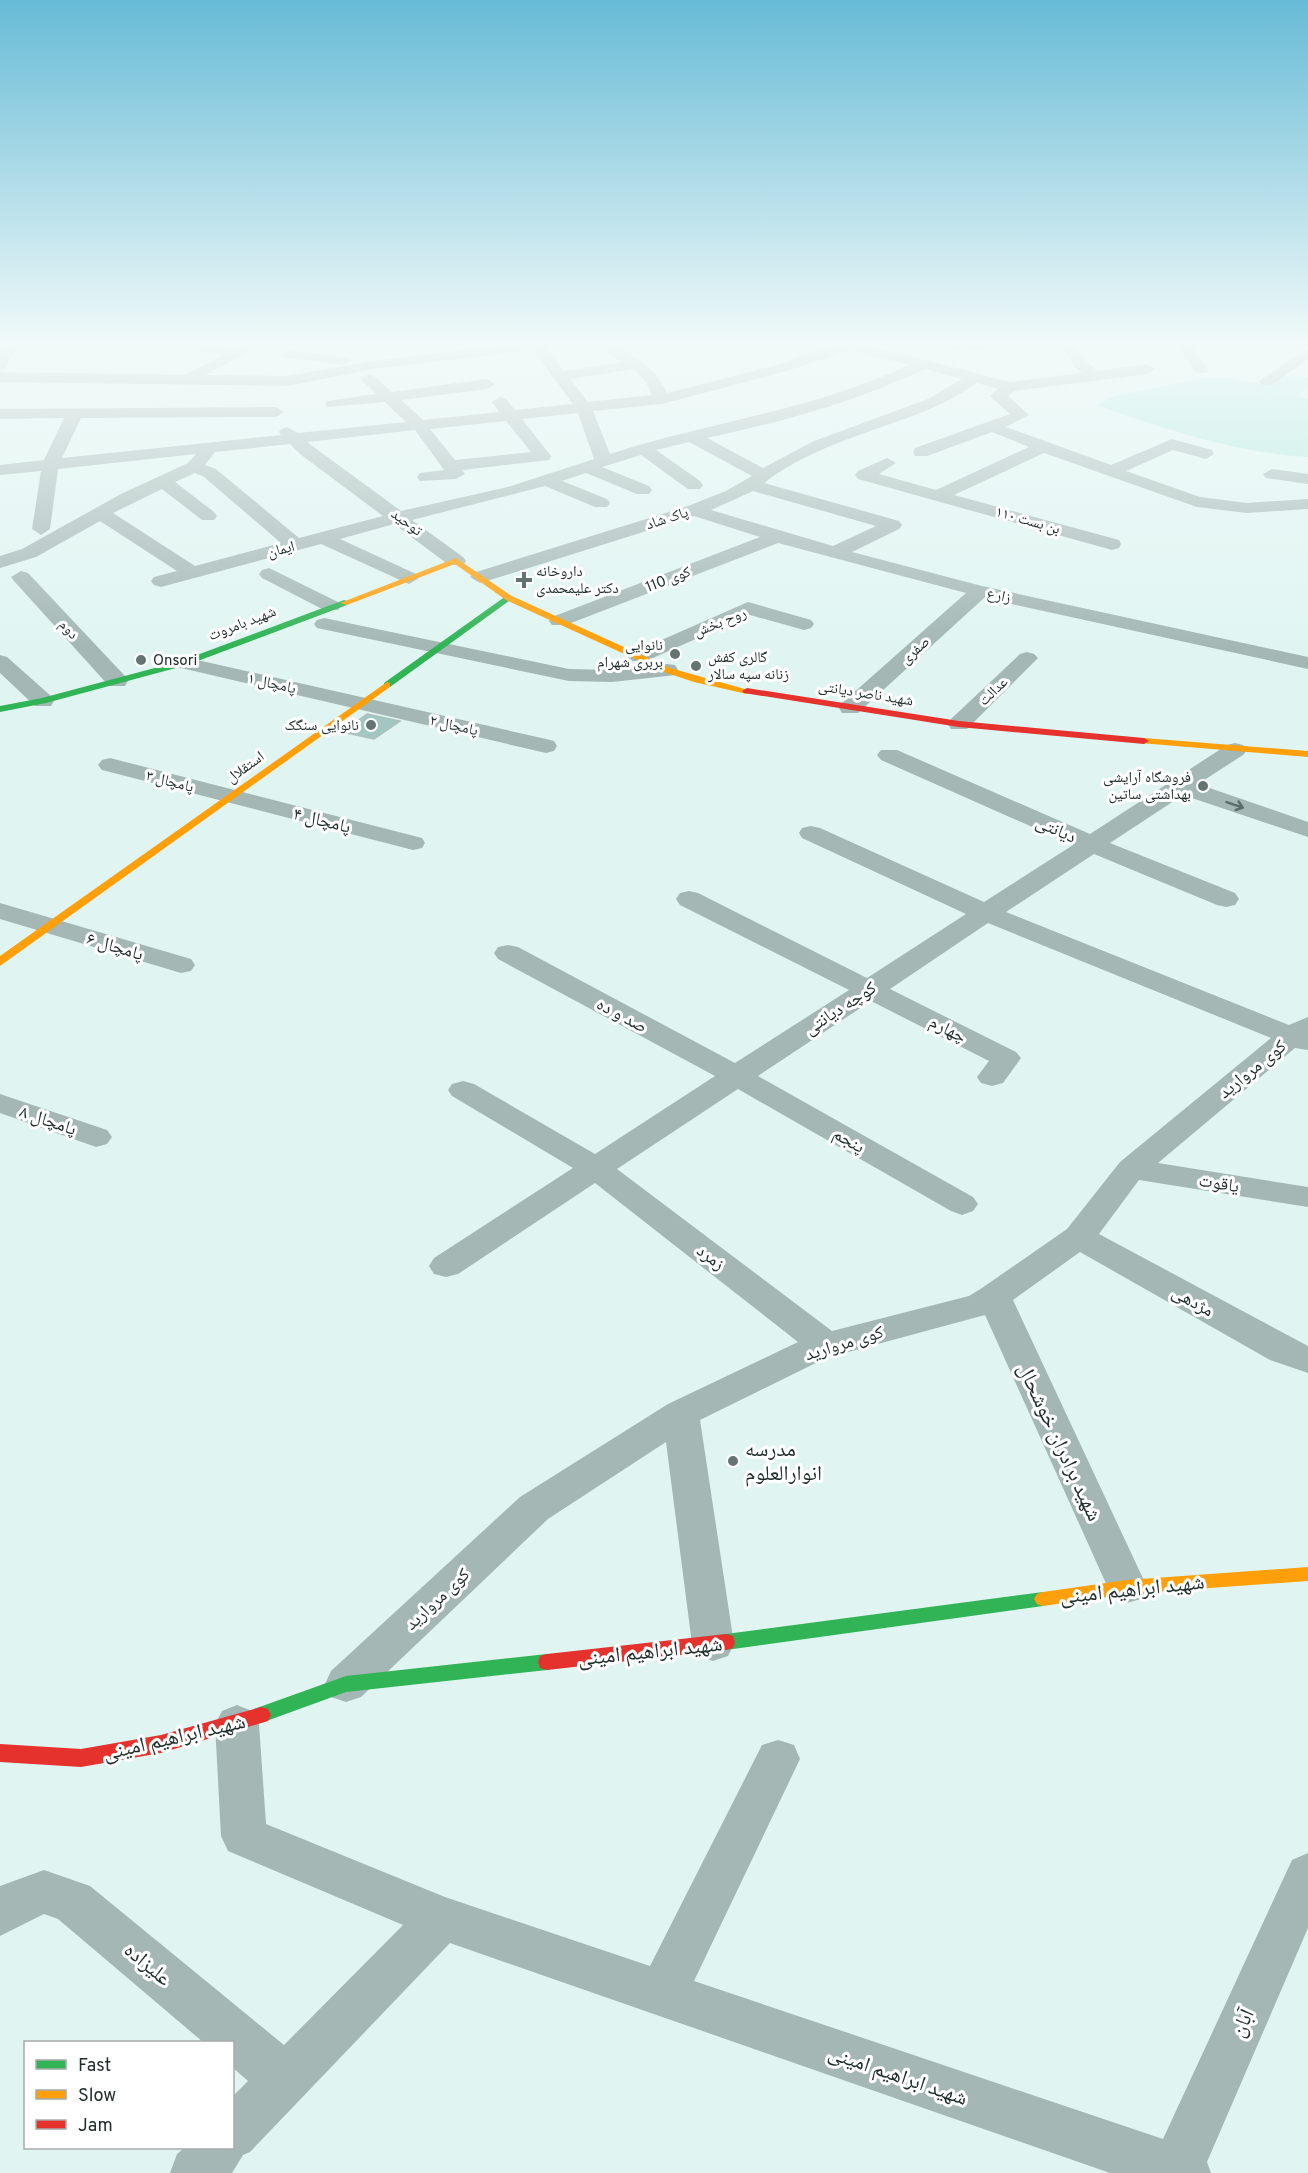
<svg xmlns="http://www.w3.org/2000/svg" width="1308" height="2173" font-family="Overpass,'Noto Naskh Arabic',sans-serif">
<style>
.green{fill:#b1e8df}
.building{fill:#a2c7c2;stroke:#adbdbb;stroke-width:1.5}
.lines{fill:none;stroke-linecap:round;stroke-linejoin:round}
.street{fill:#a4b7b4;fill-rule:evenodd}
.fast{fill:#30b455;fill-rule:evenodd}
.slow{fill:#ff9f0a;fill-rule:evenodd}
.jam{fill:#e5322d;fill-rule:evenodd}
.oneway{stroke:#5b6c69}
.poi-dot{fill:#637471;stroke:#fff;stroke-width:2}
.labels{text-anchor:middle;stroke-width:6;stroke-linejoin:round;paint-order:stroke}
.far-street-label{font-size:15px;fill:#202e2c;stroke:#fff}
.far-poi-label{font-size:15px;fill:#202e2c;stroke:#fff;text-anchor:start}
.street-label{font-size:18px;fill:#202e2c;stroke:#fff}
.near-street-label{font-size:21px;fill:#202e2c;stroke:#fff}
.near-poi-label{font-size:21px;fill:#202e2c;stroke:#fff;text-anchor:start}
</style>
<rect width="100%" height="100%" fill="#e0f5f1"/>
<path class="green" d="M1289 376 1308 377V387L1297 396 1308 398V457C1237 453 1163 429 1097 405L1111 397 1202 378H1231L1266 385 1277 377Z"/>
<path class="building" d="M367 714 400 721 374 739 342 732Z"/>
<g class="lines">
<g class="street">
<path d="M5 343H19L5 368 0 369V352Z"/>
<path d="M169 343H206L237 348 247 343H266L205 375 287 376 373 361 515 343H565L563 346 547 349 564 371 622 362 593 343H664L657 347 623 350C643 361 657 372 667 393L777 365 835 343H860L1010 382 1082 373 1074 366 1060 343H1074L1085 360 1097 371 1147 364 1155 369 1147 374 1014 391 1008 396 1029 415 1006 427 1111 465 1172 439 1212 450 1214 454 1206 459 1173 450 1126 471 1200 497 1247 503 1308 499V509L1247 513 1197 507 1044 453 954 495 1119 540 1121 544 1119 548 1112 550 858 479 855 475 858 471 887 458 896 463 879 474 936 490 1029 447 992 432 927 456H915L913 452 915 448 1010 414 990 396 998 389 977 383C964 391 951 400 937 406 880 431 814 444 764 483L899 521 902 525 899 529 852 552 982 586 1308 657V669L984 598 858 713H842L839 708 842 703 966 593 778 543 566 625H552L549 621 552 617 760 537 694 516 487 581 480 583 470 577 473 573 688 506 726 491 752 476 689 442 656 450 700 481 703 485 700 489H688L641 455 602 467 649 486 652 490 649 494H637L586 473 562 481 607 499 610 503 607 507H595L545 486 412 520 463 557 466 561 463 565H449L394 524 340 539 416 574 419 578 409 584 321 544 161 587 154 585 151 581 154 577 177 571 100 521 36 557 0 568V556L22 549 121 494 188 463 196 454 58 469 50 529 41 535 32 529 41 471 0 475V465L44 460 64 418 0 419V409L276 407 284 412 276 417 81 418 62 458 281 435 279 432 281 429 287 427 298 433 406 422 385 402 327 407 325 404 327 401 376 394 361 379 369 374 374 376 392 392 487 379 495 384 487 389 401 400 423 420 499 412 492 402 500 397 506 399 515 410 573 404 533 350 373 369 287 386 0 382V372L185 375 223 355 176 347ZM850 350 909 365C814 410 709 422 610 454L593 411 662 404 787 371ZM634 369 646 382 652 395 588 402 570 379ZM925 369 962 379 928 399 814 441 763 468 707 438C782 422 855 402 925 369ZM578 413 594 459 508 487 401 511 307 442 415 430 444 470 420 473 417 477 420 481 456 479 465 474 462 470 549 460 551 456 522 419ZM506 421 531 452 455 460 430 429ZM290 444 300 454 383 516 299 538 216 469 205 465 215 452ZM195 473 204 477 281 543 195 566 113 513 162 489 202 520H214L217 516 214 512 175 482ZM753 491 876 526 833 546 711 510Z"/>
<path d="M951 343H1009C1002 350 954 354 947 347Z"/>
<path d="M1174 343H1189L1209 370 1206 373H1196Z"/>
<path d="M1308 348V359L1272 385H1262L1259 382 1262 379Z"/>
<path d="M288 350 344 357 351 361 344 365 283 357 281 354Z"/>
<path d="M1272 469 1308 474V484L1266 478 1263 474Z"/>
<path d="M269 568 338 602 341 606 338 610H324L262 578 259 574 262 570Z"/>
<path d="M21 571 28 573 125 676 128 681 125 686H109L14 581 11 577Z"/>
<path d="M748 602 811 620 814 624 811 628 804 630 750 615 646 661H632L628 657 632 653Z"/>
<path d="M324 618 569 669 612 670 667 664 675 665 678 670 675 675 667 676 612 682 569 681 317 628 314 624 317 620Z"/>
<path d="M1027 652 1034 654 1038 658 967 729H951L948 724 951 719 1020 654Z"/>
<path d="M0 655 7 657 51 696 54 701 51 706H35L0 673Z"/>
<path d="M184 657 546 739 554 741 557 746 554 751 546 753 177 667 173 663 177 659Z"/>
<path d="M1235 743 1243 745 1247 750 1243 755 1198 784 1308 822V837L1183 795 1110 843 1235 893 1239 899 1235 905 1226 907 1217 905 1094 854 1006 912 1289 1025 1308 1017V1050L1295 1048 1158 1163 1308 1187V1207L1139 1180 1099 1234 1308 1346V1373L1270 1360 1080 1252 1013 1300 1147 1587 1141 1599 1127 1603 1113 1599 985 1315 826 1358 700 1420 734 1644 728 1656 713 1661 698 1656 692 1644 666 1442 548 1519 361 1697 346 1702 331 1697 325 1684 331 1671 520 1497 668 1404 798 1342 595 1183 458 1274 446 1277 434 1274 429 1266 434 1258 573 1168 452 1096 448 1090 452 1084 463 1081 474 1084 595 1154 715 1076 498 959 494 953 498 947 508 945 518 947 735 1063 849 990 680 905 676 899 680 893 689 891 698 893 867 978 966 914 802 838 799 833 802 828 811 826 820 828 984 902 1073 845 881 760 877 755 881 750H897L1090 834 1227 745ZM988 923 1271 1038 1120 1162 1067 1229 982 1288 969 1296 832 1331 617 1169 738 1089 951 1211 962 1215 973 1211 978 1204 973 1197 758 1076 871 1001 989 1061 977 1077 981 1083 992 1086 1003 1083 1021 1058 1016 1052 890 989Z"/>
<path d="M110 758 422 838 425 843 422 848 413 850 102 770 98 765 102 760Z"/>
<path d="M0 903 191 959 195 965 191 971 181 973 0 919Z"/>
<path d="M0 1094 107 1130 112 1137 107 1144 96 1147 0 1113Z"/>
<path d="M237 1705 252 1711 259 1724 266 1824 445 1897 650 1966 762 1745 778 1740 794 1745 800 1759 694 1981 1163 2139 1292 1860 1308 1853V1928L1207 2162 1211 2173H1110L450 1943 250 2152 243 2155 232 2173H170L177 2154 184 2148H232V2097L248 2081 232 2067V2042H203L58 1919 44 1914 0 1936V1886L44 1870 90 1886 284 2045 403 1925 228 1851 221 1836 215 1724 222 1711Z"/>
</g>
<g class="fast">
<path d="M506 596 513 598 390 687H384V683Z"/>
<path d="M344 600 347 601V605L187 665 46 703 0 712V706L42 698 181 661Z"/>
<path d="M1043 1592 1049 1594 1052 1599 1049 1604 1043 1606 726 1650 719 1648 717 1642 719 1636 726 1634Z"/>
<path d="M547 1654 554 1656 556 1662 554 1668 547 1670 346 1692 261 1723 254 1721 251 1715 254 1709 346 1676Z"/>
</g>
<g class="slow">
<path d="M456 558 512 596 670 668 752 691 747 694 694 682 664 672 506 600 455 564 347 605 340 603Z"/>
<path d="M387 682 390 683V687L0 966V956Z"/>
<path d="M1144 738 1308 751V757L1140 743 1139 741Z"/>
<path d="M1308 1567V1581L1127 1594 1043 1606 1037 1604 1034 1599 1037 1594 1043 1592 1127 1580Z"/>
</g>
<g class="jam">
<path d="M747 688 959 721 1144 738 1149 741 1144 744 959 727 744 693 742 691Z"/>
<path d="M726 1634 733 1636 735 1642 733 1648 726 1650 547 1670 540 1668 538 1662 540 1656 547 1654Z"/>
<path d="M261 1707 268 1709 271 1715 268 1721 161 1753 81 1767 0 1762V1744L81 1749 161 1735Z"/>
</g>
</g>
<defs><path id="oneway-shaft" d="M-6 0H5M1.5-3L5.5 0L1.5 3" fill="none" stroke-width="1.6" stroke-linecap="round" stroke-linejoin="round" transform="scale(1.5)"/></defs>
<use class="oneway" href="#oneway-shaft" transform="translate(1235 805) rotate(19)"/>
<linearGradient id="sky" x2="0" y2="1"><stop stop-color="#67bbd6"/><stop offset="0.53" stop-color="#f1faf9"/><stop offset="1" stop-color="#f1faf9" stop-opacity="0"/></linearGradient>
<rect width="1308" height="648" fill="url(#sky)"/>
<g class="poi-dot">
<path d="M521 571h6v6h6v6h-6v6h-6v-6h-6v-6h6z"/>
<circle cx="675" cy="654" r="6"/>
<circle cx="141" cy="660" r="6"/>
<circle cx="696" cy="666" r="6"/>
<circle cx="371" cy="725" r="6"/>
<circle cx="1203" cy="786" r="6"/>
<circle cx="733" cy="1461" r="6"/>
</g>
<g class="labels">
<g class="far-street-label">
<text transform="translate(667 518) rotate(-18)" y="5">پاک شاد</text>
<text transform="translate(1028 520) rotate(16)" y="5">بن بست ۱۱۰</text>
<text transform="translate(407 522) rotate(37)" y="5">توحید</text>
<text transform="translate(281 549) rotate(-15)" y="5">ایمان</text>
<text transform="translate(668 579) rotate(-21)" y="5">کوی 110</text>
<text transform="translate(999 595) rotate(13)" y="5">زارع</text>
<text transform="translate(720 622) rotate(-22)" y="5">روح بخش</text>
<text transform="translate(242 623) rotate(-21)" y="5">شهید بامروت</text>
<text transform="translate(69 629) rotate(47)" y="5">دوم</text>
<text transform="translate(915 650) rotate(-42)" y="5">صفری</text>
<text transform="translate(272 683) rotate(13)" y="5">پامچال ۱</text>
<text transform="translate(993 691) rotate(-44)" y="5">عدالت</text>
<text transform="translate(866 693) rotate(9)" y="5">شهید ناصر دیانتی</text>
<text transform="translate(454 725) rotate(13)" y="5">پامچال ۲</text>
<text transform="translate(245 767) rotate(-36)" y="5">استقلال</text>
<text transform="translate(170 781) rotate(15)" y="5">پامچال ۳</text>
</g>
<g class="far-poi-label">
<text x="536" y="576">داروخانه<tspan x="536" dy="17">دکتر علیمحمدی</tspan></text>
<text x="663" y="650" text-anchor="end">نانوایی<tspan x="663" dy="17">بربری شهرام</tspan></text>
<text x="708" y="662">گالری کفش<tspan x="708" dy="17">زنانه سپه سالار</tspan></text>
<text x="153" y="665">Onsori</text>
<text x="359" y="730" text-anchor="end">نانوایی سنگک</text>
<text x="1191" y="782" text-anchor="end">فروشگاه آرایشی<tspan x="1191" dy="17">بهداشتی ساتین</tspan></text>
</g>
<g class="street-label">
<text transform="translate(322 820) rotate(14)" y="6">پامچال ۴</text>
<text transform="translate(1056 829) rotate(24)" y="6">دیانتی</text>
<text transform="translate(115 946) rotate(17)" y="6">پامچال ۶</text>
<text transform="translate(840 1008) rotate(-33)" y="6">کوچه دیانتی</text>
<text transform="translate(622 1015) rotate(28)" y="6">صد و ده</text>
<text transform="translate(948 1029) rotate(27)" y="6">چهارم</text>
<text transform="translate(1252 1069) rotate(-39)" y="6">کوی مروارید</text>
<text transform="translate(48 1120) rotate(19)" y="6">پامچال ۸</text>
<text transform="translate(849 1140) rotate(30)" y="6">پنجم</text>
<text transform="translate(1219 1183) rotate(9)" y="6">یاقوت</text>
<text transform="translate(711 1257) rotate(37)" y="6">زمرد</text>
<text transform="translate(1193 1301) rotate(29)" y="6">مژدهی</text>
<text transform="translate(844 1343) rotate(-17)" y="6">کوی مروارید</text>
<text transform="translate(437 1599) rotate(-43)" y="6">کوی مروارید</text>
</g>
<g class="near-street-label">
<text transform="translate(1060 1442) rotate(65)" y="7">شهید برادران خوشحال</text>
<text transform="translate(1132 1589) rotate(-6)" y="7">شهید ابراهیم امینی</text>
<text transform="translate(650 1651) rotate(-6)" y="7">شهید ابراهیم امینی</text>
<text transform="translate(174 1737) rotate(-13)" y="7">شهید ابراهیم امینی</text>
<text transform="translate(148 1964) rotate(40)" y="7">علیزاده</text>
<text transform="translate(1242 2023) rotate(-66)" y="7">آبان</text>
<text transform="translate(898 2075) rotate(19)" y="7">شهید ابراهیم امینی</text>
</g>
<g class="near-poi-label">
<text x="745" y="1456">مدرسه<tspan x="745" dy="24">انوارالعلوم</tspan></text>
</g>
</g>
<rect x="24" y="2041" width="210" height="108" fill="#ffffff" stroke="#a6abab" stroke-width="1.5"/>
<rect x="36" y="2060" width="30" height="9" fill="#30b455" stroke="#a6abab" stroke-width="1.5"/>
<text x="78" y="2071" font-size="18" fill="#202e2c">Fast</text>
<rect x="36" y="2090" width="30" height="9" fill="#ff9f0a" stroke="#a6abab" stroke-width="1.5"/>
<text x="78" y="2101" font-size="18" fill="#202e2c">Slow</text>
<rect x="36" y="2120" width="30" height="9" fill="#e5322d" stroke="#a6abab" stroke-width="1.5"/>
<text x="78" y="2131" font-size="18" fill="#202e2c">Jam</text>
</svg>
